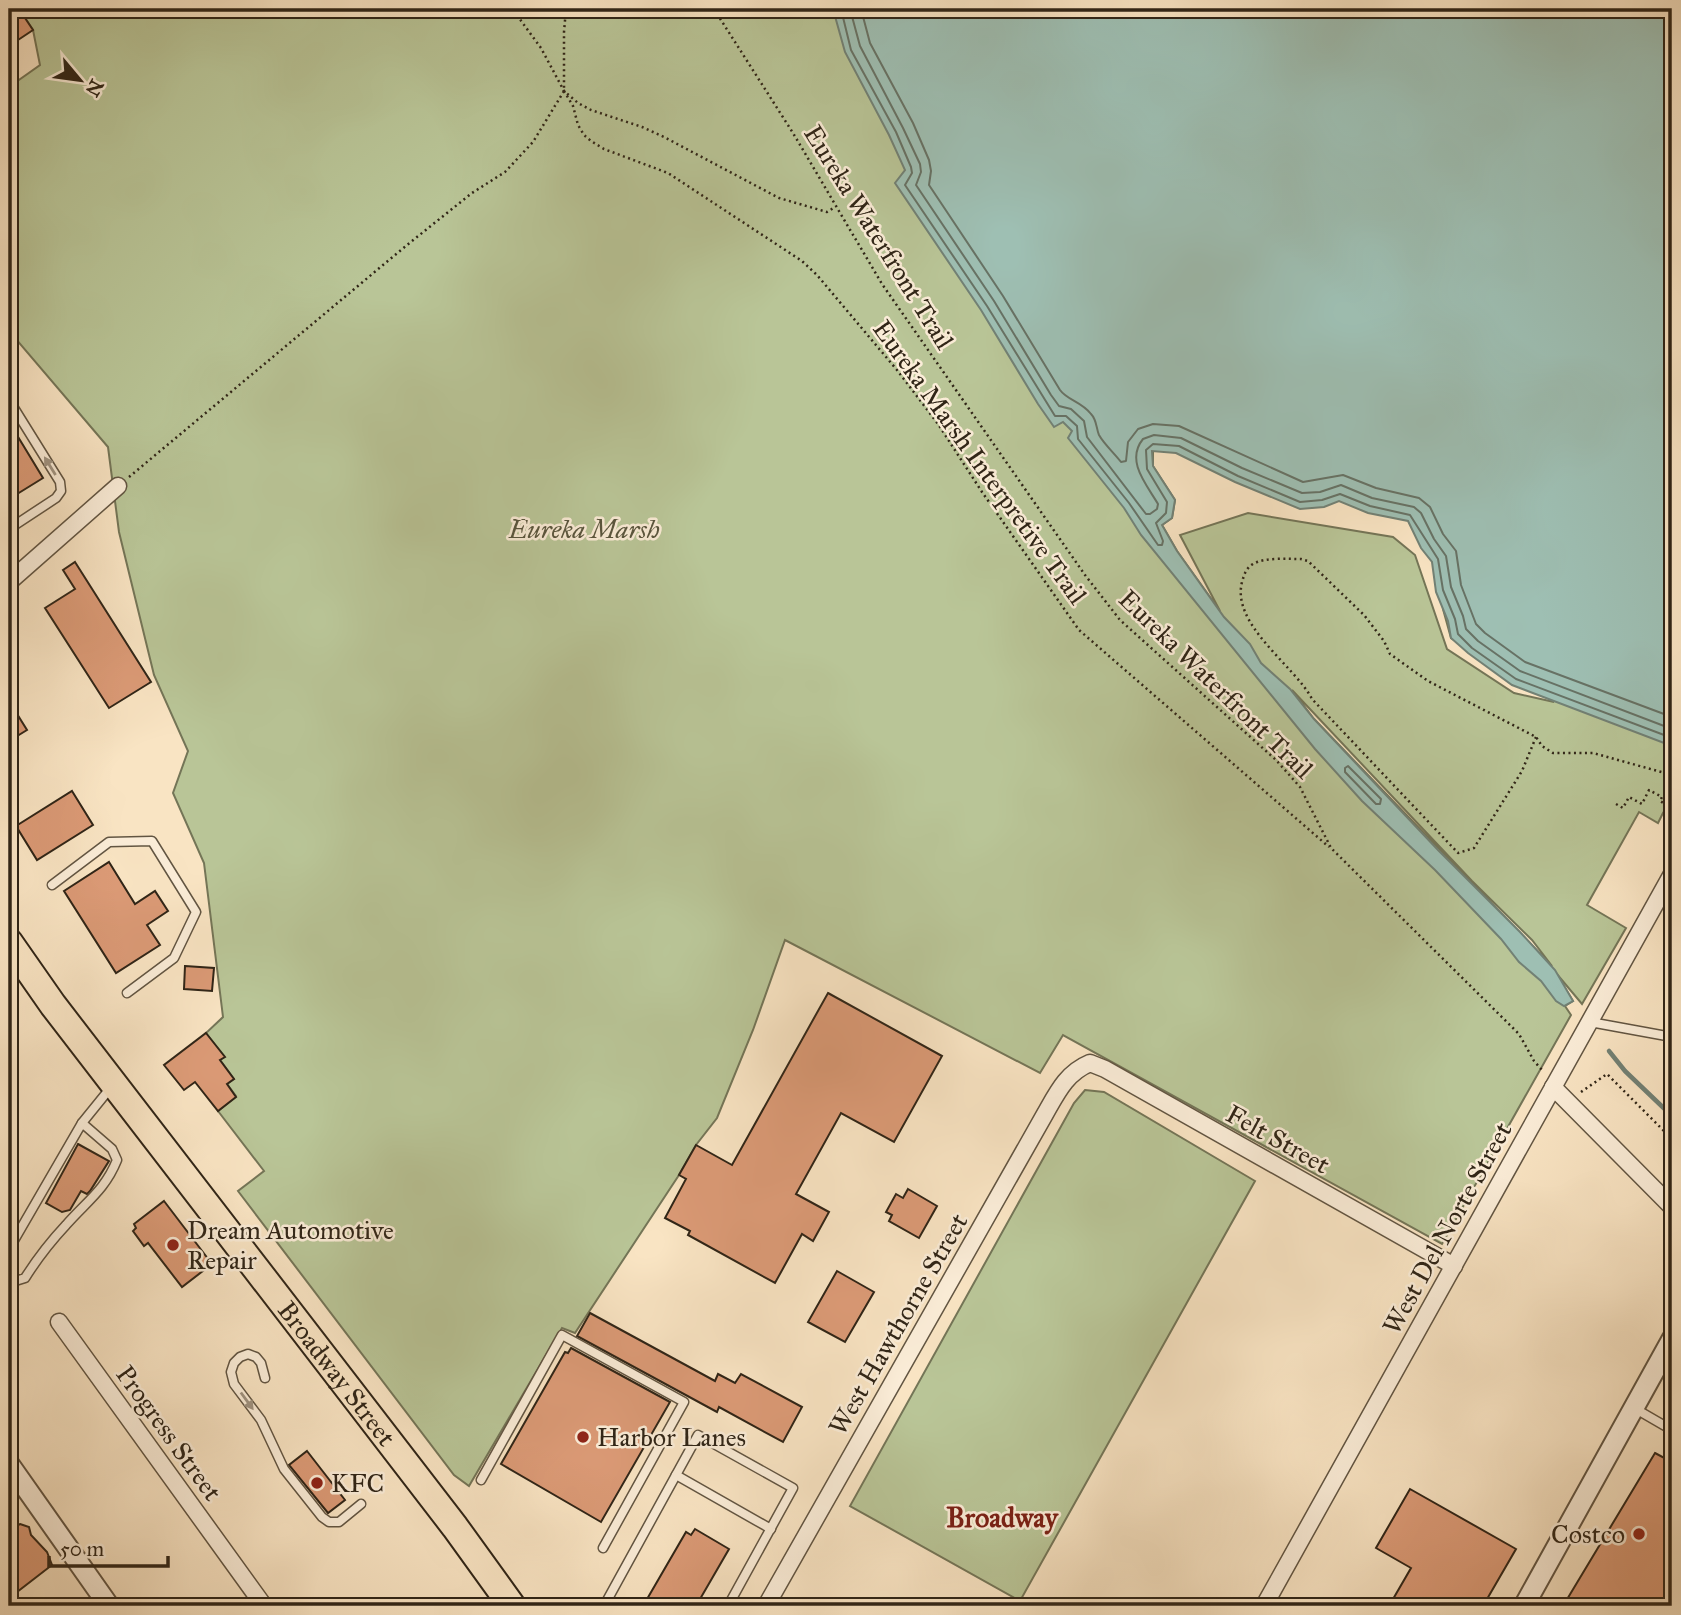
<svg xmlns="http://www.w3.org/2000/svg" width="1681" height="1615" font-family="'IM FELL Great Primer',serif">
<style>
.green{fill:#b9c597;stroke:#747557;stroke-width:2;fill-rule:evenodd}
.water{fill:#9ebfb3;stroke:#728175;stroke-width:2}
.lines{fill:none;stroke-linecap:round;stroke-linejoin:round}
.shore{stroke:#677265;stroke-width:2}
.stream{stroke:#728175;stroke-width:4.5}
.building{fill:#db9a76;stroke:#302517;stroke-width:2}
.service-casing{stroke:#625542;stroke-width:11}
.minor-casing{stroke:#625542;stroke-width:19}
.tertiary-casing{stroke:#625542;stroke-width:23}
.trunk-casing{stroke:#302517;stroke-width:30}
.path{stroke:#302517;stroke-width:2.5;stroke-dasharray:2 3.5;stroke-linecap:butt}
.service{stroke:#fbedd8;stroke-width:8}
.minor{stroke:#fbedd8;stroke-width:16}
.tertiary{stroke:#fbedd8;stroke-width:19}
.trunk{stroke:#f9e4c3;stroke-width:26}
.oneway{fill:#a09381}
.poi-dot{fill:#8f2418;stroke:#fbedd8;stroke-width:2.5}
.labels{text-anchor:middle;stroke-width:5;stroke-linejoin:round;paint-order:stroke}
.street-label{font-size:26px;fill:#302517;stroke:#fbedd8}
.park-label{font-size:26px;font-style:italic;fill:#59553d;stroke:#fbedd8}
.poi-label{font-size:26px;fill:#302517;stroke:#fbedd8;text-anchor:start}
.neighbourhood-label{font-size:28px;font-weight:bold;fill:#7a1f14;stroke:#fbedd8}
</style>
<rect width="100%" height="100%" fill="#f9e4c3"/>
<filter id="stains"><feTurbulence type="fractalNoise" baseFrequency=".00286" numOctaves="4"/><feColorMatrix values="0 0 0 0 .2 0 0 0 0 .09 0 0 0 0 .02 0 0 0 .5 -.17"/></filter>
<radialGradient id="worn" r=".72"><stop offset=".6" stop-color="#630" stop-opacity="0"/><stop offset="1" stop-color="#630" stop-opacity=".3"/></radialGradient>
<g class="green">
<path d="M19 9H1449L1672 744H1670L1672 746V818L1663 813 1658 823 1639 812 1587 905 1626 928 1582 1004 1556 973 1573 1001 1565 1006 1571 1015 1442 1244 1063 1035 1040 1073 785 940 753 1030 717 1118 696 1145 679 1175 575 1333 562 1328 469 1486 454 1475 238 1191 264 1171 218 1111 236 1096 227 1084 234 1079 220 1060 224 1057 206 1033 223 1017 204 863 173 793 188 751 154 675 119 532 108 447 9 331V87L40 65 33 30ZM1153 450 1262 459 1436 521 1443 609 1451 638 1554 702 1514 693 1447 649 1415 555 1393 537 1248 513 1180 535 1220 611 1177 551 1162 525 1172 518 1175 500 1153 466ZM1292 690 1472 881 1532 940 1552 966 1314 719Z"/>
<path d="M1085 1090 1104 1092 1255 1181 1020 1601 850 1506 1074 1103Z"/>
</g>
<path class="water" d="M833 9H1672V746L1512 685 1468 653 1451 638 1448 621 1436 592 1432 562 1421 548 1408 521 1368 513 1339 501 1324 507 1300 509 1235 482 1176 453 1152 451 1153 466 1175 500 1172 518 1162 525 1177 551 1224 617 1250 644 1261 663 1290 689 1314 719 1438 850 1520 932 1555 970 1573 1001 1564 1006 1556 1001 1541 981 1519 962 1501 939 1435 870 1362 801 1315 749 1141 535 1124 508 1068 438 1072 431 1063 422 1054 427 1038 404 981 310 895 183 905 170 889 135 845 52Z"/>
<g class="lines">
<g class="shore">
<path d="M841 9 851 50 896 132 911 167 912 173 905 185 987 306 1055 416H1066L1077 426 1078 439 1129 503 1158 545H1162L1163 541 1156 523 1166 513 1167 502 1147 469 1146 450 1153 444 1179 446 1238 476 1300 502 1322 500 1340 494 1370 506 1410 515 1438 559 1443 590 1455 619 1458 634 1472 648 1516 679 1672 738"/>
<path d="M850 9 860 46 903 128 920 164 921 172 916 185 994 301 1051 395 1059 406 1071 409 1084 421 1087 437 1146 514H1150L1157 509 1158 504C1147 485 1125 461 1143 439L1154 435 1181 438 1242 468 1302 493 1320 492 1341 485 1372 498 1414 507 1421 513 1434 539 1446 556 1451 587 1463 616 1466 629 1478 641 1520 671 1672 729"/>
<path d="M861 9 870 43 913 123 929 160 931 171 929 185 1003 296 1060 390C1067 400 1082 402 1091 414 1097 420 1096 428 1099 435 1104 444 1114 453 1121 462L1126 461 1128 442 1138 429 1153 424 1179 426 1303 482 1343 475 1376 488 1419 498 1430 507 1443 534 1456 551 1461 585 1476 624 1485 633 1525 662 1672 717"/>
<path d="M1348 766 1381 799 1380 804H1376L1345 772V768Z"/>
</g>
<path class="stream" d="M1609 1051 1625 1071 1672 1116"/>
</g>
<g class="building">
<path d="M9 9H19L33 30 9 46Z"/>
<path d="M9 422 43 478 9 499Z"/>
<path d="M75 562 151 682 109 708 45 608 75 589 63 570Z"/>
<path d="M9 701 27 730 9 741Z"/>
<path d="M72 791 93 825 37 860 16 826Z"/>
<path d="M109 862 135 904 155 891 168 911 147 925 160 945 116 973 64 891Z"/>
<path d="M185 966 214 968 212 991 184 989Z"/>
<path d="M828 993 942 1056 894 1142 841 1113 796 1194 829 1212 813 1241 802 1234 775 1283 688 1235 690 1231 665 1218 686 1179 679 1175 696 1145 732 1165Z"/>
<path d="M206 1033 225 1057 220 1060 234 1079 227 1084 236 1097 218 1111 195 1082 184 1090 164 1065Z"/>
<path d="M78 1144 109 1161 90 1191 87 1194 81 1191 70 1210 62 1212 46 1203Z"/>
<path d="M908 1189 937 1206 919 1238 889 1221 892 1215 886 1212 896 1194 903 1198Z"/>
<path d="M164 1201 212 1264 182 1287 148 1243 144 1246 133 1231 136 1228 134 1224Z"/>
<path d="M837 1271 874 1292 845 1342 808 1322Z"/>
<path d="M590 1313 715 1381 718 1374 735 1383 741 1374 802 1407 783 1442 719 1407 717 1412 577 1336Z"/>
<path d="M571 1348 670 1402 601 1522 501 1464 565 1352 568 1353Z"/>
<path d="M307 1451 345 1500 328 1513 289 1465Z"/>
<path d="M1655 1453 1672 1462V1606H1563Z"/>
<path d="M1410 1489 1516 1549 1483 1606H1389L1411 1568 1376 1548Z"/>
<path d="M20 1524 29 1527 31 1535 47 1552 52 1565 17 1592 9 1579V1532Z"/>
<path d="M695 1529 729 1549 696 1606H643L686 1532 691 1535Z"/>
</g>
<g class="lines">
<g class="service-casing">
<g id="service">
<path d="M9 400 60 482 61 491 56 498 9 529"/>
<path d="M52 885 109 842 152 841 196 912 174 958 127 993"/>
<path d="M1590 1022 1672 1037"/>
<path d="M9 1249 82 1123 112 1086"/>
<path d="M9 1283 25 1278C37 1259 51 1241 66 1225 86 1202 105 1190 117 1160L112 1149 82 1123"/>
<path d="M265 1378 261 1363 256 1357 248 1354 240 1357 234 1363 231 1372 234 1384 261 1420 284 1469 322 1517 329 1522H339L361 1504"/>
<path d="M1634 1408 1672 1430"/>
<path d="M676 1475 771 1529"/>
<path d="M481 1480 562 1335 684 1402 603 1548"/>
<path d="M604 1606 698 1435 793 1488 728 1606"/>
</g>
</g>
<g class="minor-casing">
<g id="minor">
<path d="M9 582 118 486"/>
<path d="M1553 1087 1672 1207"/>
<path d="M59 1322 264 1606"/>
<path d="M766 1606 1045 1114C1057 1093 1066 1073 1090 1063L1105 1069 1454 1266"/>
<path d="M1264 1606 1672 874"/>
</g>
</g>
<g class="tertiary-casing">
<g id="tertiary">
<path d="M9 1464 109 1606"/>
<path d="M1524 1606 1672 1339"/>
</g>
</g>
<g class="trunk-casing">
<g id="trunk">
<path id="s1" d="M9 942 53 1005 455 1527 512 1606"/>
</g>
</g>
<g class="path">
<path d="M502 9 516 14 541 48 564 91 578 103 591 110 642 127 664 137 779 198 827 212 835 207"/>
<path d="M714 9 793 133 882 284 1085 575 1120 620 1276 760 1300 787 1331 848 1519 1034 1534 1061 1543 1071"/>
<path d="M564 91 573 106 578 125 584 135 591 141 604 149 668 173 802 261 817 275 897 370 938 424 982 492 1079 630 1329 847"/>
<path d="M129 477 407 245 472 193 505 172 533 142 564 91V32L566 9"/>
<path d="M9 506 12 515"/>
<path d="M1536 737 1522 771 1474 848 1458 853 1312 699C1295 666 1231 625 1242 582 1244 575 1246 568 1253 564 1265 557 1288 559 1301 559L1308 561 1364 615 1384 641 1390 654 1428 681 1536 737 1542 746 1553 753H1593L1672 775"/>
<path d="M1616 804 1623 808 1629 797 1642 804 1649 790 1662 797 1660 801 1672 808"/>
<path d="M1668 827 1672 819"/>
<path d="M1581 1092 1607 1074 1672 1139"/>
</g>
<use href="#service" class="service"/>
<use href="#minor" class="minor"/>
<use href="#tertiary" class="tertiary"/>
<use href="#trunk" class="trunk"/>
</g>
<defs><path id="oneway-solid" d="M-6-.8H1V-3.2L6.5 0L1 3.2V.8H-6Z" transform="scale(1.75)"/></defs>
<g class="oneway">
<use href="#oneway-solid" transform="translate(50 466) rotate(-122)"/>
<use href="#oneway-solid" transform="translate(247 1401) rotate(54)"/>
</g>
<g class="poi-dot">
<circle cx="173" cy="1245" r="7"/>
<circle cx="583" cy="1437" r="7"/>
<circle cx="317" cy="1483" r="7"/>
<circle cx="1639" cy="1534" r="7"/>
</g>
<g class="labels">
<g class="street-label">
<text transform="translate(879 237) rotate(58)" y="9">Eureka Waterfront Trail</text>
<text transform="translate(980 462) rotate(54)" y="9">Eureka Marsh Interpretive Trail</text>
<text transform="translate(1216 684) rotate(44)" y="9">Eureka Waterfront Trail</text>
<text transform="translate(1278 1139) rotate(29)" y="9">Felt Street</text>
<text transform="translate(1447 1228) rotate(-61)" y="9">West Del Norte Street</text>
<text transform="translate(898 1324) rotate(-60)" y="9">West Hawthorne Street</text>
<text dy="9" stroke="none"><textPath href="#s1" startOffset="542">Broadway Street</textPath></text>
<text transform="translate(169 1433) rotate(54)" y="9">Progress Street</text>
</g>
<g class="park-label">
<text x="584" y="538">Eureka Marsh</text>
</g>
<g class="poi-label">
<text x="187" y="1239">Dream Automotive<tspan x="187" dy="30">Repair</tspan></text>
<text x="597" y="1446">Harbor Lanes</text>
<text x="331" y="1492">KFC</text>
<text x="1625" y="1543" text-anchor="end">Costco</text>
</g>
<g class="neighbourhood-label">
<text x="1002" y="1527">Broadway</text>
</g>
</g>
<rect width="1681" height="1615" fill="none" stroke="#f9e4c3" stroke-width="35"/>
<rect x="10" y="10" width="1660" height="1594" fill="none" stroke="#302517" stroke-width="3.5"/>
<rect x="18" y="18" width="1646" height="1580" fill="none" stroke="#302517" stroke-width="2"/>
<g transform="translate(80 80) rotate(119)" stroke="#fbedd8" stroke-width="5" paint-order="stroke">
<path d="M0-5L12 26L0 18L-12 26Z" fill="#302517"/>
<text y="-10" font-size="19" font-weight="bold" text-anchor="middle" fill="#302517">N</text>
</g>
<path d="M49 1556v10h119v-10" fill="none" stroke="#302517" stroke-width="3.5"/>
<text x="60" y="1556" font-size="21" fill="#302517" stroke="#fbedd8" stroke-width="5" paint-order="stroke">50 m</text>
<rect width="100%" height="100%" filter="url(#stains)"/>
<rect width="100%" height="100%" fill="url(#worn)"/>
</svg>
